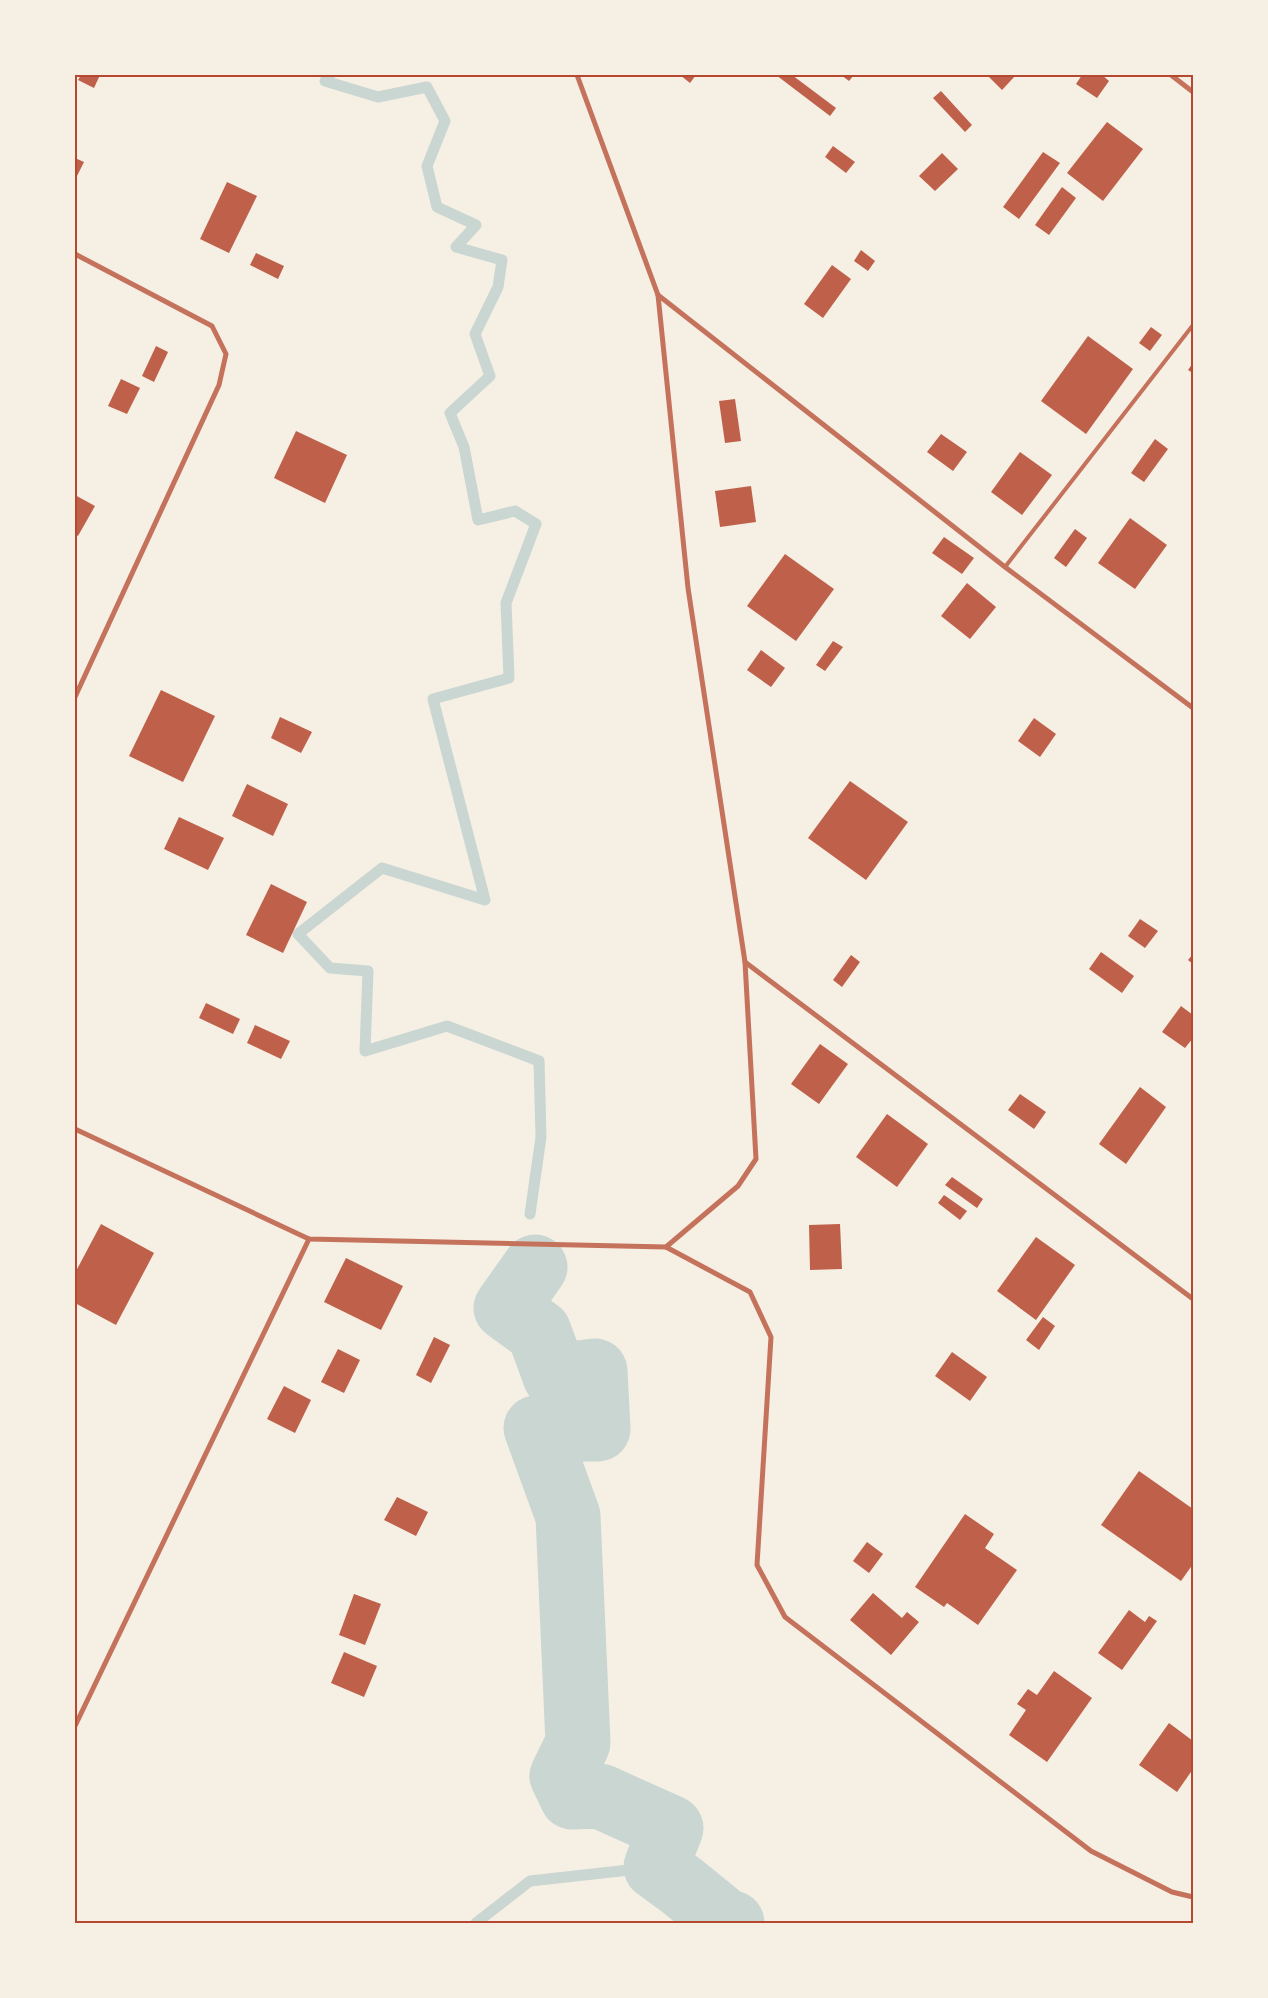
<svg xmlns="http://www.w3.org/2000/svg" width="1268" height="1998" font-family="'Golos Text',sans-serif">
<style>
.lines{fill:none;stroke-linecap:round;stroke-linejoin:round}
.stream{stroke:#c9d6d2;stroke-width:11}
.river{stroke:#c9d6d2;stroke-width:65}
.building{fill:#bf614a}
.service{stroke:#c5725c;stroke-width:4}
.minor{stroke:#c5725c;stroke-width:5}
.neatline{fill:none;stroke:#b5482f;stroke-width:2}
</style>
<rect width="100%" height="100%" fill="#f6efe4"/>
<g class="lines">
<g class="stream">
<path d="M330 75 325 81 378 97 427 87 445 121 427 166 437 207 476 225 456 247 502 260 498 287 475 334 490 376 450 413 464 447 478 520 515 511 536 524 506 603 509 678 433 699 485 900 382 868 298 934 330 968 368 971 365 1051 447 1026 539 1061 541 1137 530 1214"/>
<path d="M476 1923 530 1881 656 1867"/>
</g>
<path class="river" d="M535 1267 506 1308 539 1332 555 1376 595 1371 598 1429 536 1428 568 1516 578 1743 562 1776 572 1797 600 1796 671 1828 656 1867 682 1886 725 1921 732 1923"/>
</g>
<g class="building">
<path d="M81 75H100L94 88 78 80Z"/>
<path d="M680 75H696L690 83Z"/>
<path d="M776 75H792L836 108 830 116Z"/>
<path d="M841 75H854L849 81Z"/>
<path d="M987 75H1016L1002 90Z"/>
<path d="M1082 75H1102L1109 81 1097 98 1076 84Z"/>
<path d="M941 91 972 125 965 132 933 98Z"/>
<path d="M1107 122 1143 149 1103 201 1067 173Z"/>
<path d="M833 146 855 162 846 173 825 157Z"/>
<path d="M1043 152 1060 163 1019 219 1003 207Z"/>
<path d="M942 153 958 169 935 191 919 176Z"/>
<path d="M75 158 84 162 75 180Z"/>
<path d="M227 182 257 196 229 253 200 239Z"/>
<path d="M1062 187 1076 198 1049 235 1035 225Z"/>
<path d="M861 250 875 261 868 271 854 261Z"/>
<path d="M256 253 284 266 278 279 250 265Z"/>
<path d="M832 265 851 279 823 318 804 304Z"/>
<path d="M1151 327 1162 335 1150 351 1139 343Z"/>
<path d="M1088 336 1133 369 1086 434 1041 401Z"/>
<path d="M156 346 168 352 154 382 142 376Z"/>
<path d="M1193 363V373L1188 370Z"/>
<path d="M121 379 140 388 127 414 108 406Z"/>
<path d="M735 399 741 441 725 443 719 401Z"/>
<path d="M296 431 347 455 325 503 274 478Z"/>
<path d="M941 434 967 452 953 471 927 452Z"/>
<path d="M1155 439 1168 449 1144 482 1131 473Z"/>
<path d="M1020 452 1052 475 1022 515 991 492Z"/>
<path d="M751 486 756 522 720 527 715 491Z"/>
<path d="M75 495 95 506 78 536 75 534Z"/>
<path d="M1130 518 1167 545 1135 589 1098 563Z"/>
<path d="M1075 529 1087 538 1066 567 1054 558Z"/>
<path d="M944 537 974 558 962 574 932 553Z"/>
<path d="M785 554 834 589 796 641 747 606Z"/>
<path d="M967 583 996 607 970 639 941 616Z"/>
<path d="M833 641 843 647 825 671 816 665Z"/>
<path d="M761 650 785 668 771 687 747 670Z"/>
<path d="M161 690 215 716 183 782 129 756Z"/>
<path d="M280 717 312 732 301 753 271 738Z"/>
<path d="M1034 718 1056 734 1040 757 1018 741Z"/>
<path d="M850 781 908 822 866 880 808 838Z"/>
<path d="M247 784 288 804 273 836 232 816Z"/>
<path d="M179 817 224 838 208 870 164 849Z"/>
<path d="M271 884 307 902 283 953 246 935Z"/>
<path d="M1140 919 1158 931 1145 948 1128 936Z"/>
<path d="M1101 952 1134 976 1122 993 1089 969Z"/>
<path d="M1193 954V964L1188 960Z"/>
<path d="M851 955 860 962 842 987 833 980Z"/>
<path d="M206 1003 240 1019 233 1034 199 1018Z"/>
<path d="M1181 1006 1193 1015V1038L1185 1048 1162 1032Z"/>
<path d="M255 1025 290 1041 281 1059 247 1043Z"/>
<path d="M820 1044 848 1064 819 1104 791 1084Z"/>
<path d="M1140 1087 1166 1107 1126 1164 1099 1144Z"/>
<path d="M1020 1094 1046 1112 1034 1129 1008 1110Z"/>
<path d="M887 1114 928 1144 897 1187 856 1157Z"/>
<path d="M952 1177 983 1199 977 1208 945 1185Z"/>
<path d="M944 1195 967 1211 960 1220 938 1203Z"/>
<path d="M101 1224 154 1253 116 1325 75 1303V1273Z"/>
<path d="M840 1224 842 1269 810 1270 809 1225Z"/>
<path d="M1036 1237 1075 1265 1036 1320 997 1291Z"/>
<path d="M346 1258 403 1286 381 1330 324 1302Z"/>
<path d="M1043 1317 1055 1326 1039 1350 1026 1340Z"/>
<path d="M434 1337 450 1345 431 1383 416 1375Z"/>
<path d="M338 1349 360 1360 344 1393 321 1382Z"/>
<path d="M952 1352 987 1377 970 1401 935 1376Z"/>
<path d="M284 1386 311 1400 295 1433 267 1419Z"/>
<path d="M1139 1471 1193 1509V1564L1181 1581 1101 1525Z"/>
<path d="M397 1497 428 1512 416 1536 384 1520Z"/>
<path d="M965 1514 994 1534 985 1548 1017 1570 978 1625 947 1603 944 1607 915 1587Z"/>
<path d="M867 1542 883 1554 869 1573 853 1561Z"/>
<path d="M873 1593 902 1618 907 1612 919 1622 891 1655 850 1620Z"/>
<path d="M354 1594 381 1604 365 1645 339 1635Z"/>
<path d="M1129 1610 1145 1622 1149 1616 1157 1621 1122 1670 1098 1653Z"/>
<path d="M344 1652 377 1666 364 1697 331 1683Z"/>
<path d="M1054 1671 1092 1698 1047 1762 1009 1735 1026 1710 1017 1704 1028 1689 1037 1695Z"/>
<path d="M1169 1723 1193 1741V1769L1177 1792 1139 1765Z"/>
</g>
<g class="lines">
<path class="service" d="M1005 567 1193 325"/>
<g class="minor">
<path d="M1171 75 1193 92"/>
<path d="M75 254 212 326 226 354 219 385 75 697"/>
<path d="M658 295 1005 567 1193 708"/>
<path d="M745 962 1193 1299"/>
<path d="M75 1129 309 1239 666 1247 738 1186 756 1159 745 962 688 588 658 295 577 75"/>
<path d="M666 1247 750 1292 771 1337 757 1565 785 1617 1091 1851 1172 1892 1193 1897"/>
<path d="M75 1726 309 1239"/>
</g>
</g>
<rect width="1268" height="1998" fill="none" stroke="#f6efe4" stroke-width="152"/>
<rect x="76" y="76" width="1116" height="1846" class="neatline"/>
</svg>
